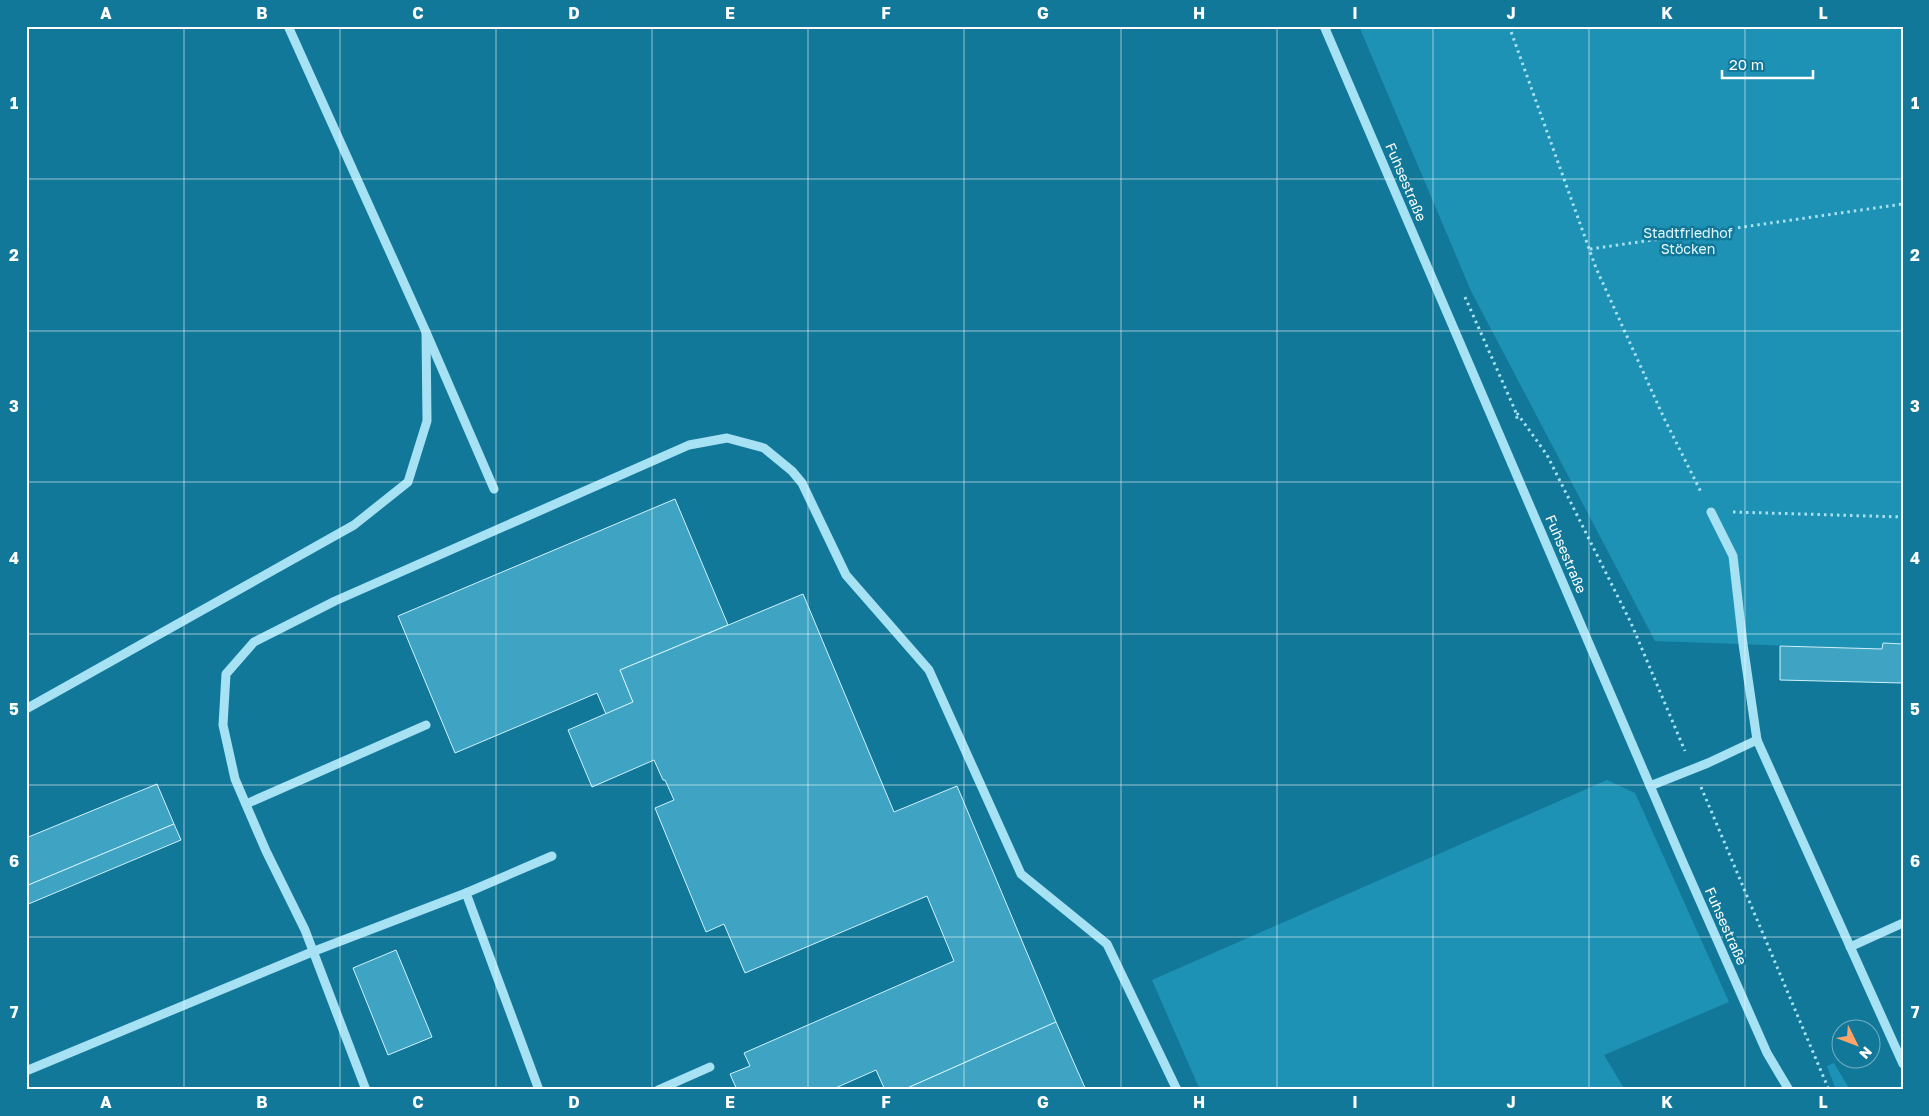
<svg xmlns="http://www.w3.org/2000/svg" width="1929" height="1116" font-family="'Golos Text',sans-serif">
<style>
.green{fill:#1e92b5}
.building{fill:#3fa4c3;stroke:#cef2fd}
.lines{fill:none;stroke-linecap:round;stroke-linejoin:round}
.path{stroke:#a6e1f4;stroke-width:3;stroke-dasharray:2.5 4;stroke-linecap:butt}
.minor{stroke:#a6e1f4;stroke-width:9}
.grid{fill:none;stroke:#fff;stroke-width:1;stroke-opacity:0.55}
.labels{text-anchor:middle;stroke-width:5;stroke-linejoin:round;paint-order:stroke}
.street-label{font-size:14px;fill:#fff;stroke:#12789a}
.park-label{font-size:14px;fill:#dff7fe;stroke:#12789a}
.neatline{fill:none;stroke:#fff;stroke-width:2}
.grid-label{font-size:16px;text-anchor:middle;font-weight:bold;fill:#fff}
</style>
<rect width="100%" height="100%" fill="#12789a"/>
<g class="green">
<path d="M1359 26H1903V643H1882V649L1655 641 1471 291Z"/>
<path d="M1607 780 1635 793 1729 1002 1604 1055 1625 1090H1200L1152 980Z"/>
<path d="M1834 1063 1850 1090H1836L1827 1066Z"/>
</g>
<g class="building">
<path d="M675 499 728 625 620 670 633 702 606 714 597 693 455 753 398 616Z"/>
<path d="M803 594 894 812 957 786 1056 1022 903 1090H885L876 1070 831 1090H737L730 1074 750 1066 744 1053 954 961 927 896 745 973 724 924 706 932 655 808 674 800 665 780H663L654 760 592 787 568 730 633 702 620 670Z"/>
<path d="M1883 643 1903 644V683L1780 680V646L1882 649Z"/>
<path d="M157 784 174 824 26 886V838Z"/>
<path d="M174 824 181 840 26 905V886Z"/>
<path d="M396 950 432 1037 388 1055 353 968Z"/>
<path d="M1056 1022 1086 1090H903Z"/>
</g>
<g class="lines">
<g class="path">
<path d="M1509 26 1596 268 1664 418 1702 494"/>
<path d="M1590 249 1903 204"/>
<path d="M1465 297 1515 410 1518 422"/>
<path d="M1517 413 1547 455 1631 623 1685 751"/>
<path d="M1733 512 1903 517"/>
<path d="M1701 787 1829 1090"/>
</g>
<g class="minor">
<path d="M288 26 426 332 494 489"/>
<path d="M1324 26 1681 858 1767 1053 1789 1090"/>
<path d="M1711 512 1733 556 1743 644 1757 740"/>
<path d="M26 709 354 525 408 482 427 421 426 332"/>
<path d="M1650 786 1708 763 1757 740 1903 1064"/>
<path d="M246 804 426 725"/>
<path d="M466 893 539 1090"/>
<path d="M1850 947 1903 923"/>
<path d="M26 1071 312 952 466 893 552 856"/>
<path d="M366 1090 305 930 266 851 235 779 223 725 226 674 254 642 335 601 689 445 727 438 764 448 792 471 802 483 846 575 929 670 1021 874 1107 944 1177 1090"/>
<path d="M658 1090 710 1067"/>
</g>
</g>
<path class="grid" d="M184 26V1090M340 26V1090M496 26V1090M652 26V1090M808 26V1090M964 26V1090M1121 26V1090M1277 26V1090M1433 26V1090M1589 26V1090M1745 26V1090M26 179H1903M26 331H1903M26 482H1903M26 634H1903M26 785H1903M26 937H1903"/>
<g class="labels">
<g class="street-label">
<text transform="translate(1406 182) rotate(67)" y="5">Fuhsestraße</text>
<text transform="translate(1566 554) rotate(67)" y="5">Fuhsestraße</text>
<text transform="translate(1726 926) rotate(66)" y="5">Fuhsestraße</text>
</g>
<g class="park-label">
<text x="1688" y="238">Stadtfriedhof<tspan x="1688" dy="16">Stöcken</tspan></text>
</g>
</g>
<rect width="1929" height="1116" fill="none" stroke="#12789a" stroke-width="55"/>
<g transform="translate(1856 1044) rotate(132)"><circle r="24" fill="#12789a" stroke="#71aec2"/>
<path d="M0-4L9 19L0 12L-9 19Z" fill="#ffa468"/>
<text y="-8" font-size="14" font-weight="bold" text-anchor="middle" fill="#ffffff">N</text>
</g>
<path d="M1722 70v8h91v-8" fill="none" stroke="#ffffff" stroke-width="2.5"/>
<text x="1729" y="70" font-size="15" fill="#ffffff" stroke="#12789a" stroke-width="4" paint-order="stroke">20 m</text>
<rect x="28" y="28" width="1874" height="1060" class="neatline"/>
<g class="grid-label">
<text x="106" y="19">A</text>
<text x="262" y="19">B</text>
<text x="418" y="19">C</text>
<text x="574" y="19">D</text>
<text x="730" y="19">E</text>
<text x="886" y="19">F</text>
<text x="1043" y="19">G</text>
<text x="1199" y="19">H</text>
<text x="1355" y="19">I</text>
<text x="1511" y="19">J</text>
<text x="1667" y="19">K</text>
<text x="1823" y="19">L</text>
<text x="14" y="109">1</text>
<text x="1915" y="109">1</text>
<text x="14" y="261">2</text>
<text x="1915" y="261">2</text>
<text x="14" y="412">3</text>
<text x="1915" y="412">3</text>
<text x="14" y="564">4</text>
<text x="1915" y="564">4</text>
<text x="14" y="715">5</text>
<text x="1915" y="715">5</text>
<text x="14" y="867">6</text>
<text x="1915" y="867">6</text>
<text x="14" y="1018">7</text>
<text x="1915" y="1018">7</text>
<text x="106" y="1108">A</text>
<text x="262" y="1108">B</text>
<text x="418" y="1108">C</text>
<text x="574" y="1108">D</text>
<text x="730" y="1108">E</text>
<text x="886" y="1108">F</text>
<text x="1043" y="1108">G</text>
<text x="1199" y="1108">H</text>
<text x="1355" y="1108">I</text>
<text x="1511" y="1108">J</text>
<text x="1667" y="1108">K</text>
<text x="1823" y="1108">L</text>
</g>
</svg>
